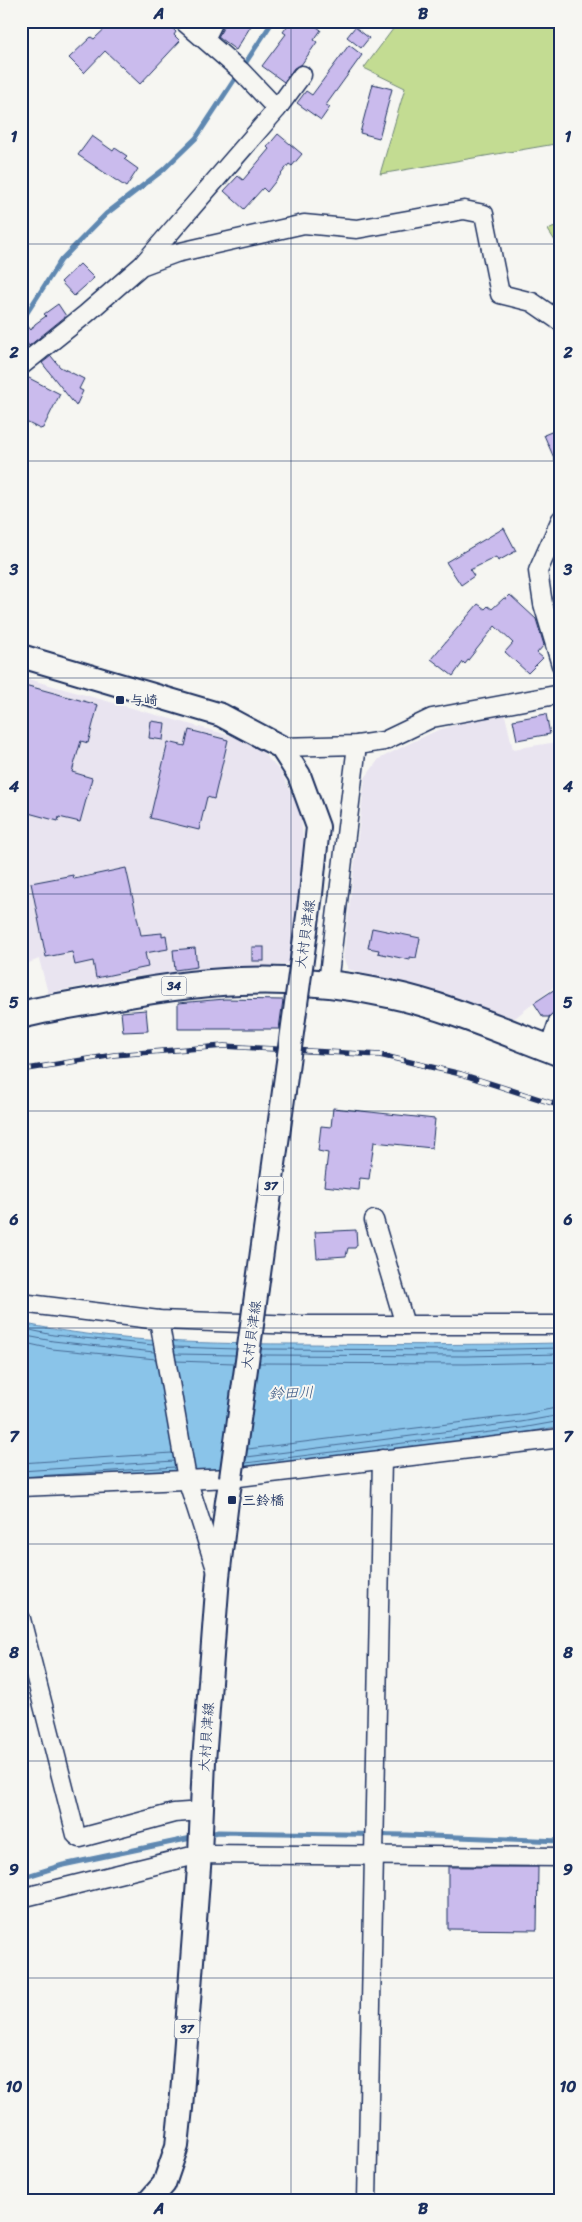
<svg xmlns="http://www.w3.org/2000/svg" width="582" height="2222" font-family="Sriracha,'Klee One',sans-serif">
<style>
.built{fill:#e9e4f0}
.green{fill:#c3dc92;stroke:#6f8678}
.water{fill:#8ac4e9;stroke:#5e88b1}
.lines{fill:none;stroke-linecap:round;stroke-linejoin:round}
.shore{stroke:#476b96;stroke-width:1}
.stream{stroke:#5e88b1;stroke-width:5}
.building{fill:#cabbed;stroke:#1b2f5e}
.minor-casing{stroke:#1b2f5e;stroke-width:21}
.major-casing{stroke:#1b2f5e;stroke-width:26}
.highway-casing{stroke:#1b2f5e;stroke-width:30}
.minor{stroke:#f6f6f2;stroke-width:18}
.major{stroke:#f6f6f2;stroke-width:22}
.highway{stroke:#f6f6f2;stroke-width:26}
.rail-casing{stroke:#1b2f5e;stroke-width:5.5}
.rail{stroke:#f6f6f2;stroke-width:4;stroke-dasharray:11;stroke-linecap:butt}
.major-bridge-casing{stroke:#1b2f5e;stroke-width:26;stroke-linecap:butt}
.major-bridge{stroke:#f6f6f2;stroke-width:22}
.grid{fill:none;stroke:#1b2f5e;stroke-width:1;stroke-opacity:0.55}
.poi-dot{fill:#1b2f5e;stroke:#f6f6f2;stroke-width:2}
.labels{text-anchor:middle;stroke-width:4;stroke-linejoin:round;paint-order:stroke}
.shield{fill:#f6f6f2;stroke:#5d6b8a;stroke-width:1}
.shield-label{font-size:12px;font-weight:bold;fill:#1b2f5e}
.poi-label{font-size:14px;font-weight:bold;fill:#1b2f5e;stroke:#f6f6f2;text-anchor:start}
.street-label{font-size:14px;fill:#1b2f5e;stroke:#f6f6f2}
.water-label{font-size:15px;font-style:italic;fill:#375481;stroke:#f6f6f2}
.neatline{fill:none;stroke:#1b2f5e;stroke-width:2}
.grid-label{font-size:16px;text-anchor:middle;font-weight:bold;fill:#1b2f5e}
</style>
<rect width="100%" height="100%" fill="#f6f6f2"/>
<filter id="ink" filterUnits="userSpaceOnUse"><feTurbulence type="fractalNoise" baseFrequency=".02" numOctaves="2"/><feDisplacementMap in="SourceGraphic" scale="10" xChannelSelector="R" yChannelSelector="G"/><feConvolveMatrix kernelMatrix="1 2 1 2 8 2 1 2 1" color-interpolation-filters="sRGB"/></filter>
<g filter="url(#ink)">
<g class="built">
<path d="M21 677 253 742 281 772 300 810 304 845 290 964 129 977 48 993 39 959 21 966Z"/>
<path d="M504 711 513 749 557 742 561 746V981L515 1018 348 969 343 958 365 778 379 759 410 743 438 730Z"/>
</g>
<g class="green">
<path d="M399 21H561V143L380 174 405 88 364 68Z"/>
<path d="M561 224V250L548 230Z"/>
</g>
<path class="water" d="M21 1323C115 1343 212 1344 307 1344 392 1345 476 1345 561 1343V1426L523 1433 252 1468 21 1482Z"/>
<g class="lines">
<g class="shore">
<path d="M21 1328 53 1335 153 1345"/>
<path d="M21 1335 53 1341 154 1352"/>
<path d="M21 1342 52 1349 156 1359"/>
<path d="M174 1347 236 1349"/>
<path d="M261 1349 466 1350 561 1348"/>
<path d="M175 1354 235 1355"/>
<path d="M260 1355 466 1356 561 1354"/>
<path d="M176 1361 234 1363"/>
<path d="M259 1363 466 1364 561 1362"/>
<path d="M248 1449 520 1415 561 1407"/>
<path d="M247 1457 521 1422 561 1415"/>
<path d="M21 1463 172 1453"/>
<path d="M246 1463 522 1428 561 1421"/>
<path d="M21 1471 174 1461"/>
<path d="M21 1477 175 1467"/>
</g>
<g class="stream">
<path d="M21 322 61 260 106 214 163 170 196 138 273 21"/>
<path d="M207 1835 218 1832 406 1835 561 1841"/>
<path d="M21 1878 63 1865 196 1837"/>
</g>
</g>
<g class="building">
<path d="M113 21H165L176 32 174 35 180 41 140 84 105 51 84 73 69 58 91 37 94 39Z"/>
<path d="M227 21H254L236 50 218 37Z"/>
<path d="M291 21H309L321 30 314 40 317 42 301 65 294 68 284 82 262 66 286 34 283 32Z"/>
<path d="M355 27 369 38 361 48 347 37Z"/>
<path d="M349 45 362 55 326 105 330 107 321 120 297 103 306 91 312 95Z"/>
<path d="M373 84 392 89 379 138 360 133Z"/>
<path d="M278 134 302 154 292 166 289 164 267 192 263 188 244 209 224 191 238 176 243 180 269 149 267 147Z"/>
<path d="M92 136 113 151 115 148 127 156 124 159 138 169 126 187 78 155Z"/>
<path d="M80 264 94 278 74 296 61 282Z"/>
<path d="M58 304 66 316 29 346 21 335V318L31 330 35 324 46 316 44 314Z"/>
<path d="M51 356 60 367 84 379 79 389 83 391 76 406 42 363Z"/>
<path d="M25 376 60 394 43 428 40 429 24 421 25 418 21 416V384Z"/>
<path d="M561 428V474L544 435Z"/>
<path d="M504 528 516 551 498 561 496 557 470 570 474 576 461 585 446 562Z"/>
<path d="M510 595 536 619 544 645 537 653 543 658 528 673 505 652 513 643 495 626 465 664 463 662 453 676 431 659 478 604 485 609 488 606 492 609 504 598 506 599Z"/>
<path d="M21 684 98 705 88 743 81 741 72 772 92 778 80 822 59 817 58 821 21 811V743L25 731 21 730Z"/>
<path d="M546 714 550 734 517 740 513 720Z"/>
<path d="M151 721 165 723 163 740 149 738Z"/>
<path d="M189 730 228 740 214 799 207 797 199 830 150 818 168 742 185 746Z"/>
<path d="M126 868 141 935 162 933V936L166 935 168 949 145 953 148 967 96 978 93 961 75 965 72 952 46 957 31 883 73 875 74 879Z"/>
<path d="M372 928 420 938 416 958 410 957V960L378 953 379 950 368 948Z"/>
<rect x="252" y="947" width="12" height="14"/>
<path d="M195 948 197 967 175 970 173 950Z"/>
<path d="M561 985V1009L555 1011 549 1017H543L534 1003Z"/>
<path d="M225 999 283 1000 279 1029H178V1003Z"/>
<path d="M146 1010 148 1031 123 1032 121 1012Z"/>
<path d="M333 1108 435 1119 432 1148 374 1142 369 1179 360 1178 359 1190 324 1186 328 1153 318 1151 321 1126 331 1127Z"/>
<path d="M356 1230 357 1245 355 1248H348L346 1256 317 1258 315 1232Z"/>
<path d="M448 1867H538L537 1930 448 1929Z"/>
</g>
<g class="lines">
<g class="minor-casing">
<g id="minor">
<path d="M183 21 241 71 277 109"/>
<path d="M205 39 214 21"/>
<path d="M143 264 277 109 302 75"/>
<path d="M21 366 86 314 141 266 176 253 304 224 357 229 464 210 484 214 500 294 532 302 561 322"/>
<path d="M561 519 538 571 543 604 561 665"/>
<path d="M281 747 357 745 384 741 432 718 561 694"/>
<path d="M328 983 357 745"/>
<path d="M549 1049 558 1022 561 1020"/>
<path d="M374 1220 405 1325"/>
<path d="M21 1303 159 1320 300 1325H561"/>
<path d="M159 1320 187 1479 217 1572"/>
<path d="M21 1487 231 1478 561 1438"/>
<path d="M21 1619 76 1835 80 1838 174 1813 202 1811"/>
<path d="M21 1898 200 1854 561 1857"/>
<path d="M367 2201 382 1459"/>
</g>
</g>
<g class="major-casing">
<g id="major">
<path d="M21 656 221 715 281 747 299 775 318 827 311 894"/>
<path d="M149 2201 164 2184 177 2146 181 2108 200 1854 204 1761 218 1577 227 1501 231 1478"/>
</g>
</g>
<g class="highway-casing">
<path id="highway" d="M21 1015C44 1009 68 1005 92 1001 195 980 285 971 389 994 447 1006 505 1032 561 1053"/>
</g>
<use href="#minor" class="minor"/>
<use href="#major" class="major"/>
<use href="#highway" class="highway"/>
<g class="rail-casing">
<path id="rail" d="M21 1070 114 1055 224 1046 380 1055 461 1074 561 1106"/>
</g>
<use href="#rail" class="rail"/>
<g class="major-bridge-casing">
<path id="major-bridge" d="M231 1478 311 894"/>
</g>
<use href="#major-bridge" class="major-bridge"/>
</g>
</g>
<path class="grid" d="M291 21V2201M21 244H561M21 461H561M21 678H561M21 894H561M21 1111H561M21 1328H561M21 1544H561M21 1761H561M21 1978H561"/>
<g class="poi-dot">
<rect x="115" y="695" width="10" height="10" rx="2.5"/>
<rect x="227" y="1495" width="10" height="10" rx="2.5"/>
</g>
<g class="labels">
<g class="shield">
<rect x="161.5" y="976.5" width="25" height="19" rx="4"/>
<rect x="258.5" y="1176.5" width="25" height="19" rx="4"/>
<rect x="174.5" y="2019.5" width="25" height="19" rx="4"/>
</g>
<g class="shield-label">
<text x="174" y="990">34</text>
<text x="271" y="1190">37</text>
<text x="187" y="2033">37</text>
</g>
<g class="poi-label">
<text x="130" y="705">与崎</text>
<text x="242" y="1505">三鈴橋</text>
</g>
<g class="street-label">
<text transform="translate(305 934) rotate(-82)" y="5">大村貝津線</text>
<text transform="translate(251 1335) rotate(-82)" y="5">大村貝津線</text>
<text transform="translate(206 1737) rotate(-86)" y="5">大村貝津線</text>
</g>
<g class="water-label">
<text transform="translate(291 1393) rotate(-2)" y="5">鈴田川</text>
</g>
</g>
<rect width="582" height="2222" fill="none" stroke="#f6f6f2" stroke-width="55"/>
<rect x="28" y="28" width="526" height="2166" class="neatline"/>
<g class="grid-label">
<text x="159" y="19">A</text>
<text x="423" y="19">B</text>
<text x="14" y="142">1</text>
<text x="568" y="142">1</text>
<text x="14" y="358">2</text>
<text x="568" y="358">2</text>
<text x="14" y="575">3</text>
<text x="568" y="575">3</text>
<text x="14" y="792">4</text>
<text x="568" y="792">4</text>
<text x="14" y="1008">5</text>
<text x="568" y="1008">5</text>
<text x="14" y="1225">6</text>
<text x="568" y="1225">6</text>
<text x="14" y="1442">7</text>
<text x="568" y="1442">7</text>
<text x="14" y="1658">8</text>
<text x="568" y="1658">8</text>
<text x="14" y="1875">9</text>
<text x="568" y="1875">9</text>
<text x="14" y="2092">10</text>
<text x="568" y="2092">10</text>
<text x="159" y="2214">A</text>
<text x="423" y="2214">B</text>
</g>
</svg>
